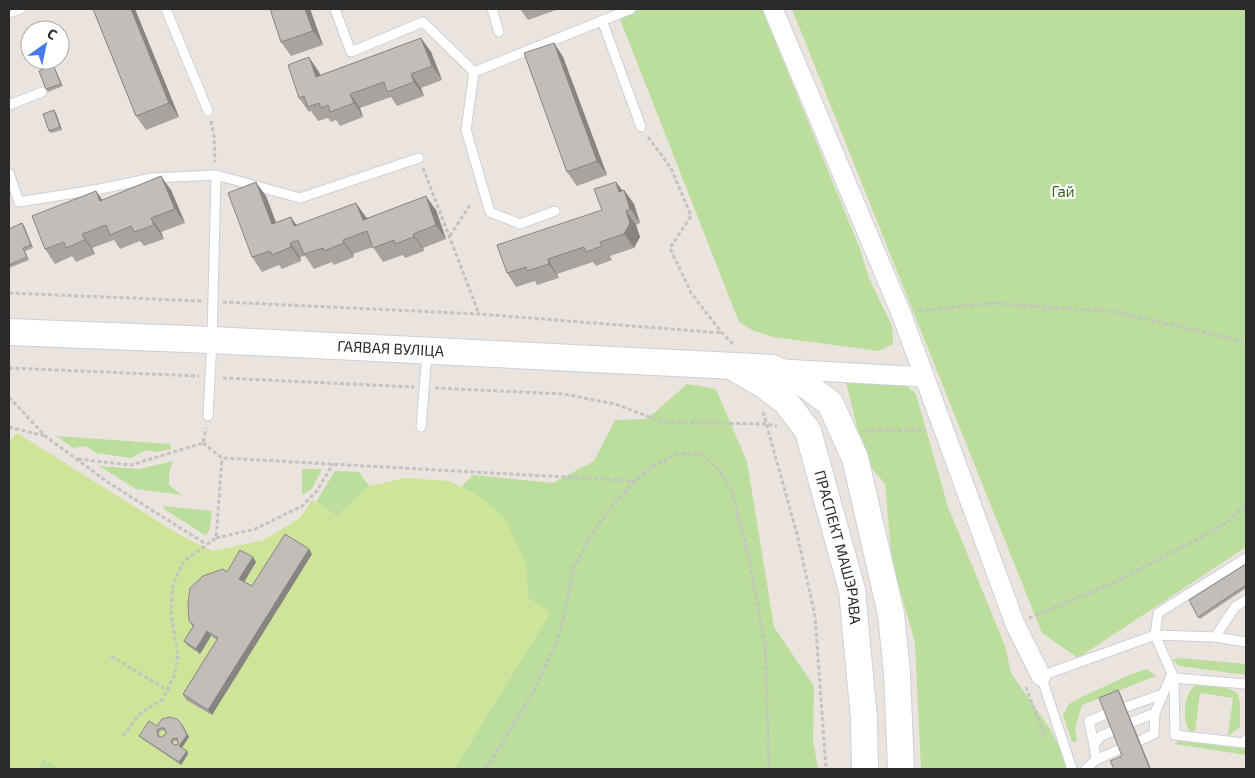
<svg xmlns="http://www.w3.org/2000/svg" width="1255" height="778" font-family="'Exo 2',sans-serif">
<style>
.green{fill:#bbde9c}
.pitch{fill:#cee599}
.lines{fill:none;stroke-linecap:round;stroke-linejoin:round}
.lane-casing{stroke:#cbd0db;stroke-width:11}
.street-casing{stroke:#cbd0db;stroke-width:21}
.secondary-casing{stroke:#cbd0db;stroke-width:28}
.path{stroke:#c3c3c3;stroke-width:3;stroke-dasharray:4 2.5;stroke-linecap:butt}
.lane{stroke:#fff;stroke-width:9}
.street{stroke:#fff;stroke-width:19}
.secondary{stroke:#fff;stroke-width:26}
.wall{fill:#a8a39f;fill-rule:evenodd}
.shaded-wall{fill:#888482}
.building{fill:#c3bdb9;stroke:#888482;fill-rule:evenodd}
.labels{text-anchor:middle;stroke-width:4.5;stroke-linejoin:round;paint-order:stroke}
.park-label{font-size:15px;fill:#35621f;stroke:#fff}
.street-label{font-size:15px;fill:#2a2a2a;stroke:#fff}
</style>
<rect width="100%" height="100%" fill="#ebe3dd"/>
<g class="green">
<path d="M616 9H762L860 249 869 278 892 326 893 344 879 351 773 337 752 330 739 322Z"/>
<path d="M792 9H1246V547L1078 658 1042 633Z"/>
<path d="M885 367 916 394 948 507 1005 646 1011 673 1050 729 1071 769H921L915 643 892 562 885 484 865 460 846 382Z"/>
<path d="M687 384 716 389 747 462 774 627 814 686 813 740 818 769H454L550 613 528 598 526 563 479 496 461 487 473 475 553 483 594 461 615 420 647 419Z"/>
<path d="M56 436 170 444 171 449 156 452 146 450 131 458 96 453 86 446 73 448Z"/>
<path d="M173 461 169 473V485L182 495 136 489 99 466 140 469Z"/>
<path d="M302 469H322L312 489 302 495Z"/>
<path d="M335 471 359 472 369 486 337 516 316 502Z"/>
<path d="M163 506 212 511 210 529 206 536 164 509Z"/>
<path d="M1180 658 1246 664V675L1180 666 1172 660Z"/>
<path d="M1147 669 1156 676 1082 705 1075 729 1077 741 1072 742 1063 715 1069 704 1082 697 1129 675Z"/>
<path d="M1202 684C1215 686 1228 686 1238 694L1240 704V727L1228 736 1233 698 1200 693 1195 731 1191 732C1183 725 1184 705 1188 695 1189 692 1193 688 1195 685Z"/>
<path d="M1180 740 1246 749V755L1175 744Z"/>
<path d="M43 759 61 769H37Z"/>
</g>
<path class="pitch" d="M17 433 178 534 212 551 264 540 300 518 312 500 337 516 369 486 406 478 449 481 479 496 504 517 526 563 528 598 550 613 454 769H61L43 759 37 769H10L9 768V442Z"/>
<g class="lines">
<g class="lane-casing">
<g id="lane">
<path d="M166 9 208 111"/>
<path d="M335 9 351 52 423 22 474 72 466 130 490 212 520 224 555 211"/>
<path d="M492 9 499 32"/>
<path d="M9 13 21 9"/>
<path d="M602 20 641 127"/>
<path d="M474 72 631 9"/>
<path d="M9 105 42 92"/>
<path d="M9 173 19 202 100 189 152 178 216 175"/>
<path d="M208 416 212 340 216 175 300 198 419 158"/>
<path d="M421 427 427 353"/>
<path d="M1246 558 1158 613 1155 635 1174 678 1175 735 1244 743 1246 740"/>
<path d="M1215 637 1235 607 1246 600"/>
<path d="M1174 678 1246 684"/>
<path d="M1126 707 1163 694 1172 674"/>
<path d="M1106 714 1089 721 1094 745 1101 736 1113 731"/>
<path d="M1132 722 1155 713 1163 694"/>
<path d="M1139 741 1154 734 1155 713"/>
<path d="M1094 745 1096 760 1120 749"/>
<path d="M1072 769 1041 676 1155 635 1215 637 1246 642"/>
<path d="M1086 769 1096 760"/>
</g>
</g>
<g class="street-casing">
<g id="street">
<path d="M773 9 901 313 1015 624 1041 676"/>
<path d="M782 369 923 377"/>
</g>
</g>
<g class="secondary-casing">
<g id="secondary">
<path id="s1" d="M9 332 212 340 755 367 772 368 799 380 830 403 855 458 891 614 897 673 901 769"/>
<path id="s2" d="M734 368 764 385 786 402 808 431 852 590 864 719 865 769"/>
</g>
</g>
<g class="path">
<path d="M211 121 214 136 215 162"/>
<path d="M648 137 671 168 691 216 670 248 691 293 722 333 734 345"/>
<path d="M423 168 479 314"/>
<path d="M450 236 471 203"/>
<path d="M9 293 202 301"/>
<path d="M223 302 479 314 722 333"/>
<path d="M919 311 992 303 1117 312 1246 342"/>
<path d="M9 368 199 376"/>
<path d="M223 378 414 387"/>
<path d="M435 388 564 394 615 404 663 422 765 424 777 426"/>
<path d="M9 397 45 436 109 483 206 544"/>
<path d="M763 412 797 534 815 616 826 769"/>
<path d="M9 427 45 436"/>
<path d="M865 431 926 430"/>
<path d="M203 443 222 458 636 481"/>
<path d="M78 459 131 465 203 443 206 428"/>
<path d="M216 538 255 529 302 506 316 492 333 464"/>
<path d="M1029 618 1109 585 1222 526 1246 505"/>
<path d="M111 656 167 690"/>
<path d="M1026 687 1045 737"/>
<path d="M123 736 141 713 163 699 174 676 178 656 171 613 173 584 184 561 216 538 222 458"/>
<path d="M486 769 532 694 557 642 566 608 573 568 590 537 615 502 648 469 679 453 702 455 719 470 732 492 748 553 765 645 769 769"/>
</g>
<use href="#lane" class="lane"/>
<use href="#street" class="street"/>
<use href="#secondary" class="secondary"/>
</g>
<g class="wall">
<path d="M93 9H135L179 117 146 130 136 116Z"/>
<path d="M310 9 323 45 291 56 281 42Z"/>
<path d="M520 9H559L528 20Z"/>
<path d="M421 38 431 52 442 80 421 88 424 96 397 106 391 97 360 108 363 117 340 126 336 120 331 122 328 118 318 121 311 111 309 112 299 98 319 72 320 75Z"/>
<path d="M554 43 563 57 607 175 577 186 567 172Z"/>
<path d="M55 68 63 86 48 92 46 89Z"/>
<path d="M56 113 62 130 51 133 49 131Z"/>
<path d="M616 182 622 191 624 190 634 204 640 223 636 225 640 237 634 248 610 256 612 260 596 266 593 262 557 274 559 278 537 285 535 281 516 287 507 273 602 210Z"/>
<path d="M171 190 185 223 161 232 164 239 144 246 140 241 120 249 114 240 92 248 95 254 76 262 72 256 55 264 45 249 96 191 102 200Z"/>
<path d="M266 196 276 223 296 225 436 210 446 239 423 248 424 251 405 258 403 255 383 262 373 247 353 254 354 257 334 265 332 262 314 269 305 256 300 257 301 261 282 269 279 265 262 272 252 257Z"/>
<path d="M22 223 24 226 33 248 25 251 29 260 9 268V229Z"/>
<path d="M312 554 212 715 186 700 183 694 217 640 211 636 200 654 188 646 184 641 193 627 189 621 227 572 256 562 244 582 252 586Z"/>
<path d="M1246 564V588L1200 619 1198 617Z"/>
<path d="M181 723 189 737 182 748 187 751 188 754 181 765 141 738 139 736 157 726ZM161 730 166 731V732L165 735 161 737H160L159 733ZM174 741H178V744L175 745H173Z"/>
</g>
<g class="shaded-wall">
<path d="M131 9H135L179 117 169 103Z"/>
<path d="M305 9H310L323 45 313 31Z"/>
<path d="M421 38 431 52 442 80 432 66Z"/>
<path d="M554 43 563 57 607 175 597 161Z"/>
<path d="M309 57 319 72 326 91 316 77Z"/>
<path d="M411 74 421 88 424 96 414 82Z"/>
<path d="M350 94 360 108 363 117 354 103Z"/>
<path d="M54 110 56 113 62 130 60 127Z"/>
<path d="M161 176 171 190 185 223 175 209Z"/>
<path d="M256 182 266 196 282 238 272 224Z"/>
<path d="M616 182 626 195 624 190 634 204 640 223 619 192Z"/>
<path d="M96 191 106 205 100 201Z"/>
<path d="M426 196 436 210 446 239 436 225Z"/>
<path d="M356 203 366 217 372 234 363 220Z"/>
<path d="M626 211 636 225 640 237 634 248 624 234Z"/>
<path d="M291 217 301 232 294 226Z"/>
<path d="M151 218 161 232 164 239 154 225Z"/>
<path d="M22 223 24 226 33 248 31 245Z"/>
<path d="M82 234 92 248 95 254 85 240Z"/>
<path d="M413 234 423 248 424 251 414 237Z"/>
<path d="M343 240 353 254 354 257 344 243Z"/>
<path d="M290 243 300 257 301 261 291 247Z"/>
<path d="M548 259 557 274 559 278 549 264Z"/>
<path d="M309 549 312 554 212 715 208 710Z"/>
<path d="M253 557 256 562 243 584 239 579Z"/>
<path d="M207 631 211 636 200 654 196 649Z"/>
<path d="M1118 690 1120 693 1151 769H1150Z"/>
<path d="M181 723 189 737 181 749 179 746Z"/>
<path d="M187 751 188 754 181 765 179 762Z"/>
</g>
<g class="building">
<path d="M93 9H131L169 103 136 116Z"/>
<path d="M270 9H305L313 31 281 42Z"/>
<path d="M421 38 432 66 411 74 414 82 387 92 384 82 350 94 354 103 330 112 328 105 321 108 319 103 308 107 304 96 299 98 288 65 309 57 316 77Z"/>
<path d="M554 43 597 161 567 172 524 53Z"/>
<path d="M53 65 61 84 46 89 39 71Z"/>
<path d="M54 110 60 127 49 131 43 114Z"/>
<path d="M161 176 175 209 151 218 154 225 134 232 131 226 110 235 106 225 82 234 85 240 66 248 64 242 45 249 32 216 96 191 100 201Z"/>
<path d="M256 182 272 224 291 217 294 226 356 203 363 220 426 196 436 225 413 234 414 237 395 244 394 240 373 248 367 231 343 240 344 243 324 251 323 248 304 254 298 240 290 243 291 247 272 255 270 251 252 257 228 193Z"/>
<path d="M616 182 619 192 624 190 630 209 626 211 630 223 624 234 600 242 602 246 586 252 584 247 548 259 549 264 527 271 526 267 507 273 497 245 602 210 594 189Z"/>
<path d="M22 223 31 245 23 248 27 257 9 265V229Z"/>
<path d="M285 534 309 549 208 710 183 694 218 638 207 631 196 649 184 641 194 625 189 621 188 604 190 588 203 576 223 569 227 572 240 550 253 557 239 579 252 586Z"/>
<path d="M1246 564V585L1198 617 1189 600Z"/>
<path d="M1118 690 1150 769H1114L1110 761 1122 756 1099 698Z"/>
<path d="M170 717 177 719 181 723 187 735 179 746 187 751 179 762 139 736 149 721 157 726 162 719ZM160 728H164L166 732 165 735 161 737 158 736 157 730ZM177 738 178 744 175 745 173 744 171 742 172 739Z"/>
</g>
<g class="labels">
<g class="park-label">
<text x="1063" y="197">Гай</text>
</g>
<g class="street-label">
<text dy="5" stroke="none"><textPath href="#s1" startOffset="382">ГАЯВАЯ ВУЛІЦА</textPath></text>
<text dy="5" stroke="none"><textPath href="#s2" startOffset="219">ПРАСПЕКТ МАШЭРАВА</textPath></text>
</g>
</g>
<rect width="1255" height="778" fill="none" stroke="#2a2a2a" stroke-width="20"/>
<g transform="translate(45 45) rotate(33)"><circle r="24" fill="#ffffff" stroke="#aaaaaa"/>
<path d="M0-4L9 19L0 12L-9 19Z" fill="#477aee"/>
<text y="-8" font-size="14" font-weight="bold" text-anchor="middle" fill="#2a2a2a">С</text>
</g>
</svg>
